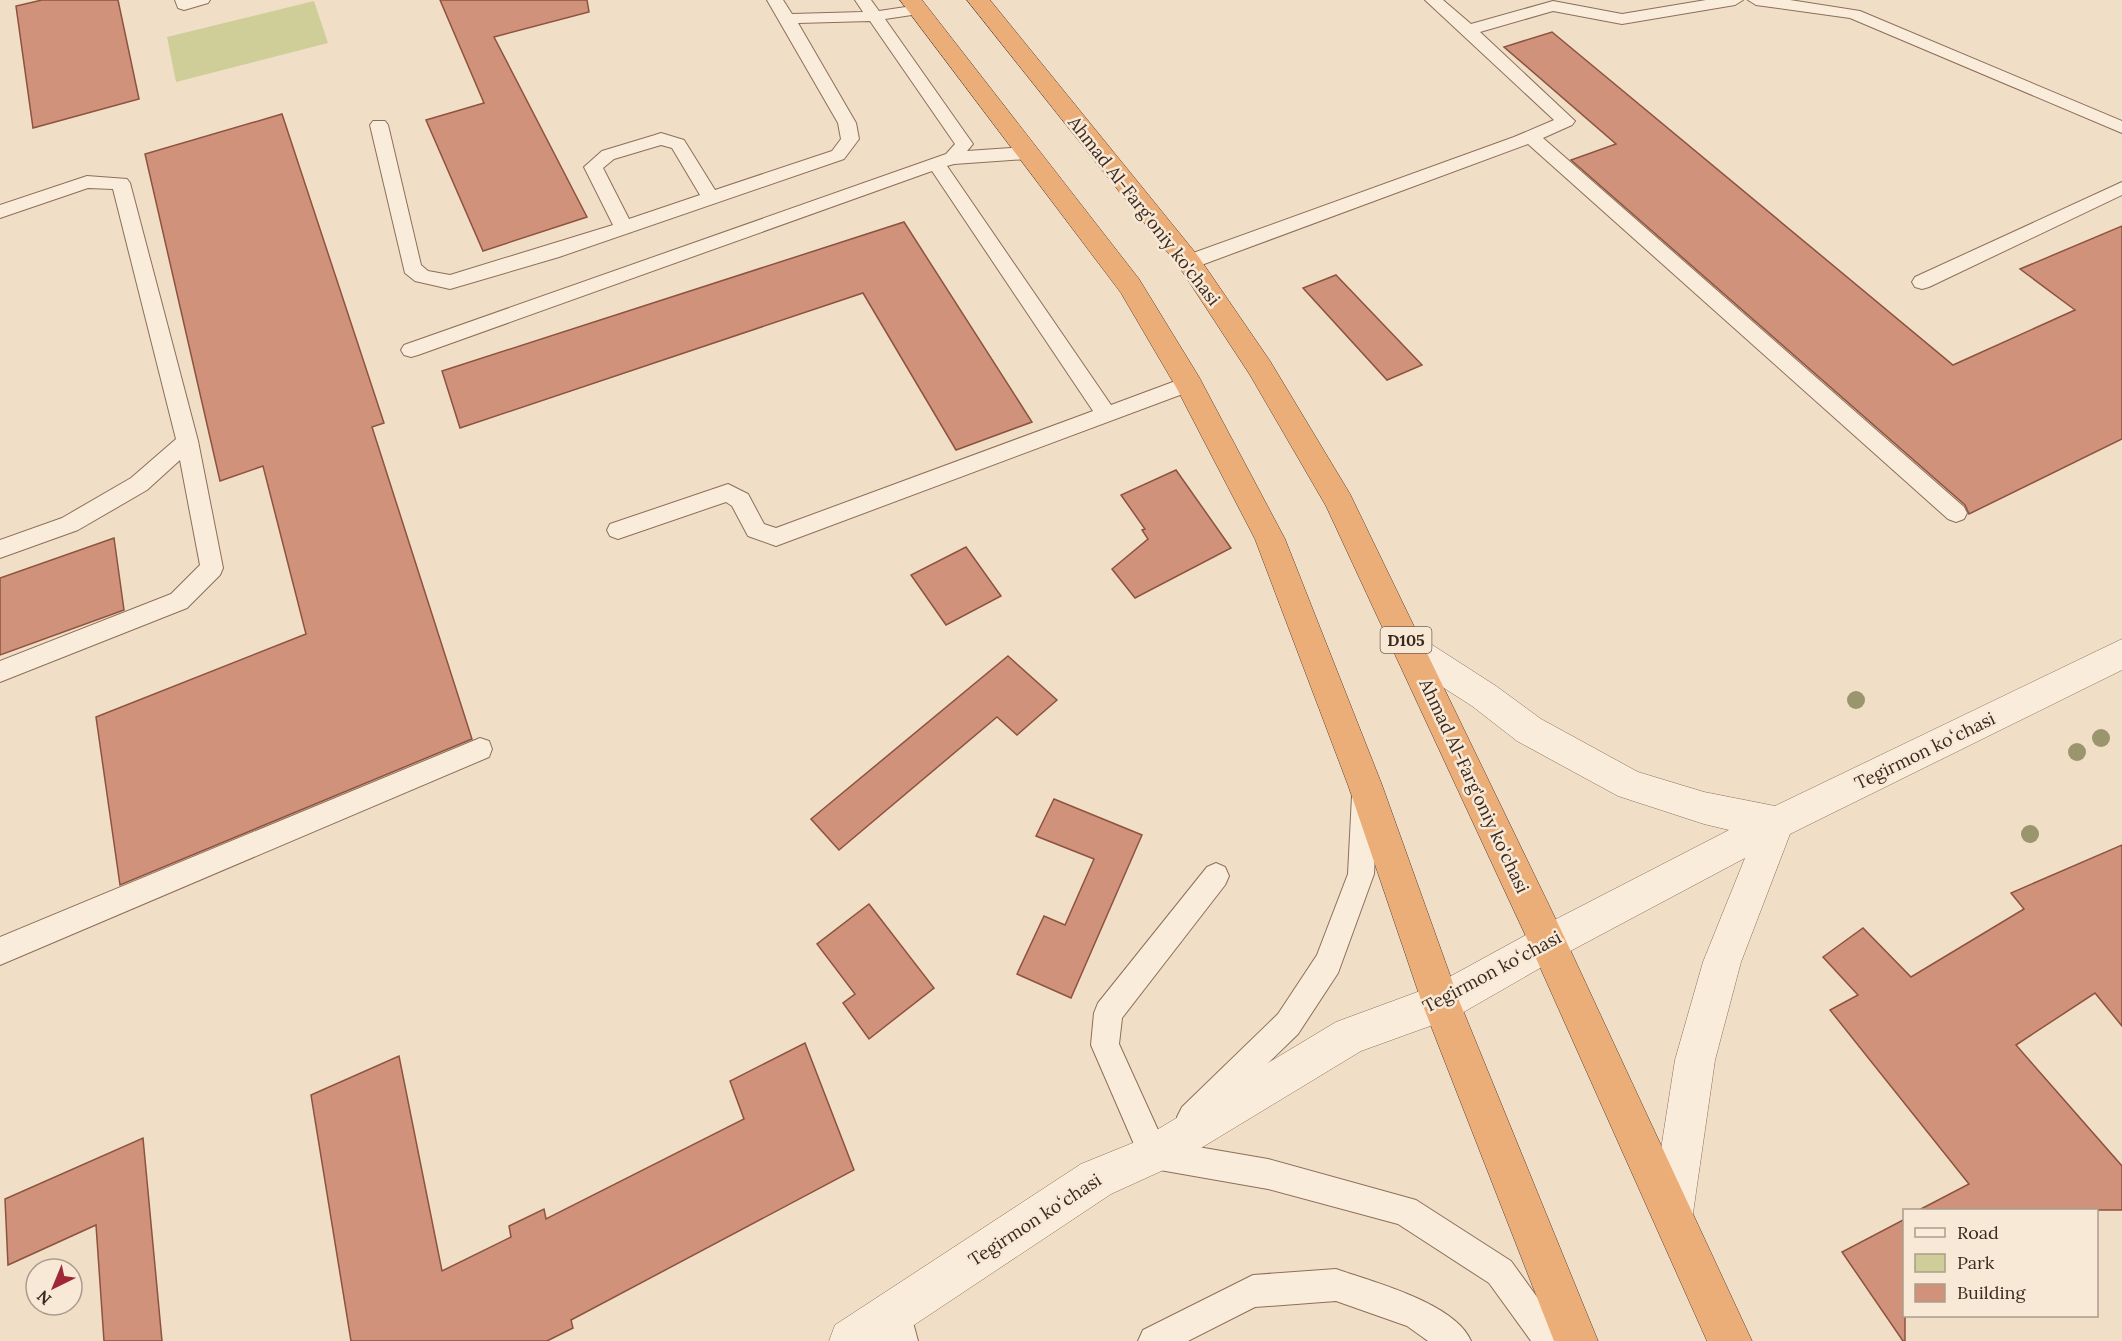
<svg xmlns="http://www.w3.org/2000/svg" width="2122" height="1341" font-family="Lora,serif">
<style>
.green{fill:#cfce99}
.building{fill:#d0927a;stroke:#8d533f;stroke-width:1.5}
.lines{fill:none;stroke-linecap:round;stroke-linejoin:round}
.service-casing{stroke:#8d6e5a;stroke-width:2}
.minor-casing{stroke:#8d6e5a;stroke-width:1}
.trunk-casing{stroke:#5a3d2e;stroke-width:1}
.service{fill:#faecda;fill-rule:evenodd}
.minor{fill:#faecda;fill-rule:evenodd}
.trunk{fill:#ebae78;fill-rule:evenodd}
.tree{fill:#9a956d}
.labels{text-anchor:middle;stroke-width:5;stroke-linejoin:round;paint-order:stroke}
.shield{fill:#f7e9d6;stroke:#746356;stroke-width:1.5}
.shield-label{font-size:16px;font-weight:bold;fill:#3c291f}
.street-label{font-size:18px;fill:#3c291f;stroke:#f7e9d6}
</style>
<rect width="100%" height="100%" fill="#f0dec6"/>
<path class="green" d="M314 1 328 43 176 82 167 37Z"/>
<g class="building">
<path d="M42 0H118L139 99 33 128 16 6Z"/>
<path d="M440 0H587L589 12 494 37 587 217 483 251 426 120 484 103Z"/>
<path d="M1552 32 1953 365 2075 310 2020 269 2122 226V439L1969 514 1965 505 1571 160 1616 144 1504 47Z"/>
<path d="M282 114 384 423 372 427 472 739 120 885 96 717 306 634 263 466 220 481 145 154Z"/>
<path d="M904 222 1032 422 956 450 863 293 460 428 442 371Z"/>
<path d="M1336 275 1422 365 1387 380 1303 288Z"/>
<path d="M1176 470 1231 548 1135 598 1112 569 1148 539 1142 530 1145 529 1121 495Z"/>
<path d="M114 538 124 610 0 655V578Z"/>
<path d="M966 547 1001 596 946 625 911 575Z"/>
<path d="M1008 656 1057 700 1017 735 997 717 839 850 811 819Z"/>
<path d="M1054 799 1142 835 1071 998 1017 974 1044 916 1065 925 1094 859 1036 836Z"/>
<path d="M2122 845V1026L2095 993 2016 1045 2122 1166V1210H1919L1969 1184 1830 1010 1858 995 1823 957 1863 928 1911 977 2024 909 2011 893Z"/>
<path d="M869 904 934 988 869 1039 843 1003 855 994 817 944Z"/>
<path d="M805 1043 854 1170 571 1320 573 1328 547 1341H351L311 1095 399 1056 442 1271 511 1237 509 1226 544 1209 546 1219 744 1119 730 1081Z"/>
<path d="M143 1138 162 1341H104L96 1225 8 1265 5 1199Z"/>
<path d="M1905 1219V1341H1903L1842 1252Z"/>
</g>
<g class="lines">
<g class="service-casing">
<g id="service">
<path d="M175 0H210L208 3 184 10 178 8Z"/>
<path d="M767 0H783L792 14 863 12 855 0H871L879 11 919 5 925 7 927 10 925 13 885 19 973 144 967 151 1027 147 1033 149 1036 153 1033 157 1027 159 954 164 947 166 1111 405 1189 376 1196 379 1199 384 1196 389 776 546 748 536 732 506 726 502 618 539 610 536 607 530 610 524 728 484 748 494 764 524 776 528 1093 411 932 171 418 355 411 357 404 355 401 350 404 345 946 154 955 144 870 21 798 23 856 123 859 139 844 159 559 257 450 289 415 281 405 273 370 125 373 121H385L388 125 421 265 428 271 450 275 613 225 584 167 602 151 655 135 661 133 684 140 715 190 832 151 841 139 838 123ZM661 145 672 148 700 195 629 219 603 168 614 159Z"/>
<path d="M1425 0H1443L1471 24 1553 1 1622 14 1706 0H1743L1735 5 1622 24 1553 11 1480 32 1575 121 1572 125 1543 138 1964 507 1967 513 1964 519 1956 522 1948 519 1528 144 1196 267 1189 269 1182 267 1179 262 1182 257 1514 137 1554 120Z"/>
<path d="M1748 0H1790L1860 11 2122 121V133L1850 18 1756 5Z"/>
<path d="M87 176 127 179 130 183 198 441 223 568 220 575 187 608 0 682V661L171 594 200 565 180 460 147 490 78 530 0 558V540L62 518 131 478 176 439 113 189 88 188 0 218V205Z"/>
<path d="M2122 182V195L1929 287 1922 289 1915 287 1912 282 1915 277Z"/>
<path d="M480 738 489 741 492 749 489 757 0 965V937Z"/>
<path d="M1365 784 1374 788 1378 796 1374 874 1338 973 1298 1034 1202 1127 1192 1132 1182 1127 1177 1117 1182 1107 1278 1014 1317 955 1348 874 1352 796 1356 788Z"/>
<path d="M1216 863 1225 867 1229 876 1225 885 1122 1018 1119 1044 1163 1141 1268 1159 1416 1200 1511 1261 1561 1330 1566 1341H1531L1489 1283 1398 1224 1268 1189 1154 1169 1143 1165 1091 1045 1094 1013 1098 1003 1207 867Z"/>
<path d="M1336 1269C1373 1282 1455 1303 1471 1341H1428L1407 1326 1336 1301 1255 1307 1188 1341H1138L1143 1330 1253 1275Z"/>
<path d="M896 1295 907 1300 918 1341H886L880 1311 885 1300Z"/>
</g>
</g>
<g class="minor-casing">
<path id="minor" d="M1411 635 1423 639 1496 686 1541 719 1638 772 1704 792 1775 806 2122 639V670L1790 834 1741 962 1715 1060 1693 1213 1687 1228 1672 1234 1657 1228 1651 1213 1675 1060 1703 962 1745 858 1561 956 1455 1017 1361 1051 1168 1168 1111 1194 890 1341H829L835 1325 1081 1164 1140 1140 1336 1022 1431 987 1535 930 1729 830 1704 824 1618 796 1517 741 1472 706 1399 659 1395 649 1399 639Z"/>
</g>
<g class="trunk-casing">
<g id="trunk">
<path d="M900 0H922L1139 279 1199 377 1285 539 1382 785 1460 1003 1598 1341H1554L1422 1003 1348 785 1255 539 1176 387 1121 293Z"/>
<path d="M967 0H990L1198 256 1270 361 1350 494 1561 930 1752 1341H1707L1535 956 1326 506 1250 375 1180 268Z"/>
</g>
</g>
<use href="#service" class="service"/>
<use href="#minor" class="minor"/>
<use href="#trunk" class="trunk"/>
</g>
<g class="tree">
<circle cx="1856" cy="700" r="9"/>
<circle cx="2101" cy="738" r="9"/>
<circle cx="2077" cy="752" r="9"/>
<circle cx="2030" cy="834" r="9"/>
</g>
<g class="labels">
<rect class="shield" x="1380.5" y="627" width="51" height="26" rx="4.5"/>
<g class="shield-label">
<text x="1406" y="646">D105</text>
</g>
<g class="street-label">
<text transform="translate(1144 211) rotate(52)" y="6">Ahmad Al-Farg'oniy ko'chasi</text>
<text transform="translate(1925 751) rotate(-26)" y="6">Tegirmon koʻchasi</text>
<text transform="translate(1474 786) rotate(65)" y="6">Ahmad Al-Farg'oniy ko'chasi</text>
<text transform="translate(1492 972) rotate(-28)" y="6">Tegirmon koʻchasi</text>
<text transform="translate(1035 1220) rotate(-33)" y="6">Tegirmon koʻchasi</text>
</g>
</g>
<rect x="1903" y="1209" width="195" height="108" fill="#f7e9d6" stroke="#ac9c8d" stroke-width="1.5"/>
<rect x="1915" y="1228" width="30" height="9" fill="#faecda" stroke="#ac9c8d" stroke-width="1.5"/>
<text x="1957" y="1239" font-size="18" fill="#3c291f">Road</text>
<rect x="1915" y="1254" width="30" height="18" fill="#cfce99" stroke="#ac9c8d" stroke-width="1.5"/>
<text x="1957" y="1269" font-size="18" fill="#3c291f">Park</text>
<rect x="1915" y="1284" width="30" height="18" fill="#d0927a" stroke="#ac9c8d" stroke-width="1.5"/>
<text x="1957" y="1299" font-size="18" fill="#3c291f">Building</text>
<g transform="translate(54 1287) rotate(223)"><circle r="28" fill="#f7e9d6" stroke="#ac9c8d" stroke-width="1.5"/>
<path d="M0-4.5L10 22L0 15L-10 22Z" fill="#9f2738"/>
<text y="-9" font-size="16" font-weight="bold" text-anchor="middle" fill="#3c291f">N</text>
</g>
</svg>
